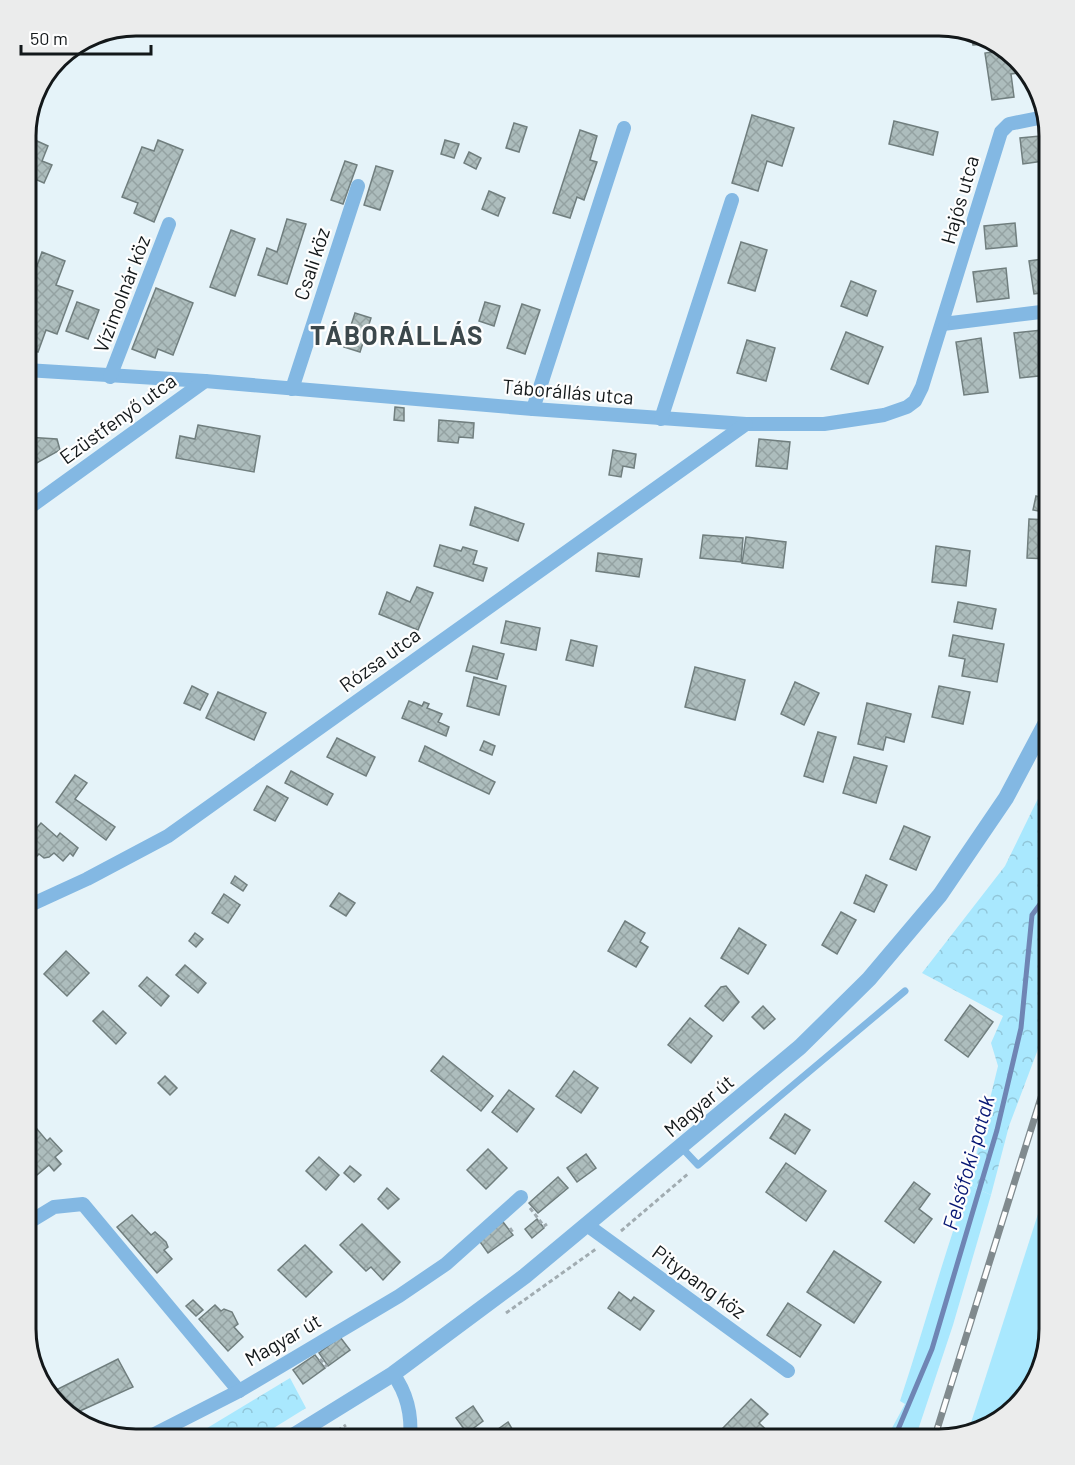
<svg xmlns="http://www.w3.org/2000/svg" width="1075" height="1465" font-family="Barlow,sans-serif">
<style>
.green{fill:#a9e8fe}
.forest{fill:url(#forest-crowns)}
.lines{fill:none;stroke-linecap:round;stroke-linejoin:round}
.stream{stroke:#6f85b4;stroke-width:5}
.building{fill:url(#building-cross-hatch);stroke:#707e7e;stroke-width:1.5}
.path{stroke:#a1acb1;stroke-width:3;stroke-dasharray:4.5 3;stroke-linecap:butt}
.service{stroke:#83b8e3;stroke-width:7}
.minor{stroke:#83b8e3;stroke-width:14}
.tertiary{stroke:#83b8e3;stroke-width:16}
.rail-casing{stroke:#808a8e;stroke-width:7}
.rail{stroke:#fefefe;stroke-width:4.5;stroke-dasharray:14;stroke-linecap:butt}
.labels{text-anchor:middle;stroke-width:4.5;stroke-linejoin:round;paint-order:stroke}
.street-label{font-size:20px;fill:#13181a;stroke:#fefefe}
.water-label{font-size:21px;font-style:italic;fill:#071774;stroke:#fefefe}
.district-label{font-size:26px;font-weight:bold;letter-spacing:1.5px;fill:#3c484c;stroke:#fefefe}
.rim{fill:none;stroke:#13181a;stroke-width:3}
</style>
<defs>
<pattern id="forest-crowns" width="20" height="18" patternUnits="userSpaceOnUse" patternTransform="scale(1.5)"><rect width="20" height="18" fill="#a9e8fe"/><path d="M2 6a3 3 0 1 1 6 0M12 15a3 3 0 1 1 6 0" fill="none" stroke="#91c6d9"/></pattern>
<pattern id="building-cross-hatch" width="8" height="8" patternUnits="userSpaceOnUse" patternTransform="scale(1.5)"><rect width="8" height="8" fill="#adbdbd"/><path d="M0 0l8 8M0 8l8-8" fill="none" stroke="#94a2a2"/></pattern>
</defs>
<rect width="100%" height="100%" fill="#e5f3f9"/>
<g class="green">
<path d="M969 1185 991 1195 953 1325 915 1439H886L905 1404 900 1401C924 1329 943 1256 969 1185Z"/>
<path d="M1046 1189 1049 1191V1329L1034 1384 994 1424 968 1432Z"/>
</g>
<g class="forest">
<path d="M1049 776V1020L1009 1126 991 1195 969 1185 998 1066 991 1043 1003 1016 922 973 1005 866Z"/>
<path d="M290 1378 306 1408 256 1439H189Z"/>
</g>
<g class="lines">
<g class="stream">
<path d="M1047 772 1049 775"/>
<path d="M894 1439 932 1349 997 1130 1021 1028 1032 915 1049 892"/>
</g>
</g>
<g class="building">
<path d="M972 34 990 39V44L973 45Z"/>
<path d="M1004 50 1016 62 1018 73 1011 74 1014 97 992 100 985 53Z"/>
<path d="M752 115 794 128 782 166 767 161 758 191 732 183Z"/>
<path d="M894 121 938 132 933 155 889 144Z"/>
<path d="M514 123 527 127 519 152 506 148Z"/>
<path d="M580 130 597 136 590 160 597 162 584 200 577 197 570 218 553 213Z"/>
<path d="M26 136 48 146 42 161 52 165 44 183 35 179 28 194 26 193Z"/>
<path d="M1040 136 1043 161 1023 164 1020 138Z"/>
<path d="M158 140 183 150 154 222 134 213 138 203 122 197 142 147 154 151Z"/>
<path d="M445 140 459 144 454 158 441 154Z"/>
<path d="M469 152 481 158 476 169 464 163Z"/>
<path d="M345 161 357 165 343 204 331 200Z"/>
<path d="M376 166 393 171 380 210 364 205Z"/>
<path d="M489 191 505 198 498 216 482 209Z"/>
<path d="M287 219 306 224 287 284 258 275 267 248 277 252Z"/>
<path d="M1015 223 1017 246 986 249 984 226Z"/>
<path d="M231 230 255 239 235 296 210 287Z"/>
<path d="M741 242 767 250 755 291 728 283Z"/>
<path d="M42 252 65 261 56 285 73 291 57 334 46 330 38 352 26 348V296Z"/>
<path d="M1049 258V292L1034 294 1029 261Z"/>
<path d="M1006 268 1009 298 977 302 973 272Z"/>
<path d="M851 281 876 291 867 316 841 306Z"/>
<path d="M156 288 193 303 173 355 158 349 155 358 132 349Z"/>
<path d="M77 302 99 310 88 339 66 331Z"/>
<path d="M485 302 500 306 494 326 479 321Z"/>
<path d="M522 304 540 310 525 354 507 348Z"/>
<path d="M355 313 371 318 360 352 344 347Z"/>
<path d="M1042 330 1048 375 1020 378 1014 333Z"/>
<path d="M846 332 883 347 868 384 831 369Z"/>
<path d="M981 338 988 392 964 395 956 342Z"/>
<path d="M747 340 775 348 766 381 737 373Z"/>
<path d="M395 407 404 408V421L394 420Z"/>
<path d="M439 420 474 423 473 438 459 437 458 443 438 441Z"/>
<path d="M198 425 260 436 254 472 176 458 180 436 195 439Z"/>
<path d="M26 437 57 439 60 450 26 469Z"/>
<path d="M759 439 790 442 787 469 756 466Z"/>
<path d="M613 450 636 454 634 468 623 466 621 477 609 475Z"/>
<path d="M1036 496 1049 499V513L1033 510Z"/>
<path d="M475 507 524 524 518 541 470 525Z"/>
<path d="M1029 519 1049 520V559L1027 558Z"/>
<path d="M703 535 743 538 741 562 700 558Z"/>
<path d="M746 537 786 542 783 568 742 563Z"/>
<path d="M440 545 461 551 463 547 477 551 473 564 487 568 483 581 434 566Z"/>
<path d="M936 546 970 551 966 586 932 582Z"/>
<path d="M598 553 642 559 639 577 596 571Z"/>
<path d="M417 587 433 593 418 630 379 614 387 592 410 602Z"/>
<path d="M958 602 996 609 992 629 954 622Z"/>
<path d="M506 621 540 628 536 650 501 643Z"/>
<path d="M953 635 1004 644 997 682 962 676 965 659 949 656Z"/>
<path d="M571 640 597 646 593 666 566 660Z"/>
<path d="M473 646 504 654 497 679 466 671Z"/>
<path d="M695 667 745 680 735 720 685 707Z"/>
<path d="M474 677 506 686 499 715 467 706Z"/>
<path d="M795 682 819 693 804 725 781 714Z"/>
<path d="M192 686 208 694 200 710 184 703Z"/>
<path d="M939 686 970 692 963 724 932 717Z"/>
<path d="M218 692 266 713 254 740 206 718Z"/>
<path d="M409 701 422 706 424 702 429 704 427 708 442 714 438 722 449 727 446 736 402 718Z"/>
<path d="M867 703 911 714 904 742 886 737 883 750 858 744Z"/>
<path d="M818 732 836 737 823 782 804 776Z"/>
<path d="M337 738 375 757 366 776 327 757Z"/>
<path d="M484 741 495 746 492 755 480 750Z"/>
<path d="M425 746 495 782 489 794 419 761Z"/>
<path d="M854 757 887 766 876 803 843 793Z"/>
<path d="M291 771 333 794 327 805 285 783Z"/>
<path d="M75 775 87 783 75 799 115 827 106 840 56 802Z"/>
<path d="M267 786 288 798 275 821 254 810Z"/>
<path d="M41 823 57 837 60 833 78 848 73 856 70 853 63 861 54 853 49 857 44 858 39 854 35 858 26 850V825L35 830Z"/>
<path d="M904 826 930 837 916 870 890 859Z"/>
<path d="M866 875 887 885 874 912 854 903Z"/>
<path d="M235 876 247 885 243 891 231 883Z"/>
<path d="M339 893 355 903 346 916 330 906Z"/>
<path d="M224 894 240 905 228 923 212 913Z"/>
<path d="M841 912 856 920 837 954 822 945Z"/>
<path d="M625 921 645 933 640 942 648 947 636 967 608 951Z"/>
<path d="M739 928 766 945 748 974 721 958Z"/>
<path d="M195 933 203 939 196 947 189 941Z"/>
<path d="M66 951 89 973 67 996 44 974Z"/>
<path d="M185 965 206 983 198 993 176 975Z"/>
<path d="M147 977 169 996 161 1006 139 986Z"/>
<path d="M726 986 739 1002 723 1021 705 1006 721 987Z"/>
<path d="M970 1005 993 1022 968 1057 945 1040Z"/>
<path d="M763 1006 775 1019 764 1029 752 1017Z"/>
<path d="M103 1011 126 1033 116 1044 93 1021Z"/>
<path d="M690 1018 712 1036 691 1063 668 1045Z"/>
<path d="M443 1056 493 1096 481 1111 431 1071Z"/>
<path d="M574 1071 598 1088 581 1113 556 1096Z"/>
<path d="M165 1076 177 1088 170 1095 158 1083Z"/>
<path d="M509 1090 534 1109 517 1132 492 1112Z"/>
<path d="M785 1114 810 1130 795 1154 770 1138Z"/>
<path d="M26 1116 47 1141 50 1138 62 1151 55 1157 61 1164 54 1171 49 1165 37 1175 26 1162 29 1160 26 1156Z"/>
<path d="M488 1149 507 1168 486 1189 467 1170Z"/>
<path d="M586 1154 596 1168 577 1182 567 1168Z"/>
<path d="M319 1157 339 1175 326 1190 306 1171Z"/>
<path d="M786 1163 826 1191 806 1221 766 1192Z"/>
<path d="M350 1166 361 1175 354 1182 344 1173Z"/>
<path d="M558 1177 568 1188 538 1213 529 1203Z"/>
<path d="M914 1182 930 1194 919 1209 932 1219 914 1243 885 1221Z"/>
<path d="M387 1188 399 1199 388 1209 378 1199Z"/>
<path d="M132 1215 151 1235 155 1232 166 1242 168 1247 164 1250 172 1259 157 1273 117 1227Z"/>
<path d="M537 1219 544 1228 532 1238 525 1229Z"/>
<path d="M503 1222 513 1235 488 1253 478 1239Z"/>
<path d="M362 1224 400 1262 383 1280 371 1267 366 1271 340 1245Z"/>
<path d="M305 1245 332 1272 306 1297 278 1270Z"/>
<path d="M834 1251 881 1282 854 1323 807 1292Z"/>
<path d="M619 1292 631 1301 634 1297 654 1311 640 1330 608 1308Z"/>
<path d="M193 1300 203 1310 196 1316 186 1306Z"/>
<path d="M788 1303 821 1325 800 1357 767 1335Z"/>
<path d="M215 1305 221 1311 224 1309 232 1312 238 1324 234 1327 243 1337 228 1351 199 1319Z"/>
<path d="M340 1337 350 1350 328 1366 319 1353Z"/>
<path d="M315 1355 325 1368 303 1384 293 1370Z"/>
<path d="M118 1359 133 1387 71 1415 50 1393Z"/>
<path d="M751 1399 768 1414 759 1423 776 1439H735L723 1428Z"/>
<path d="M473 1406 483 1421 467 1433 456 1418Z"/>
<path d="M508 1422 518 1439H484Z"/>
<path d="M788 1429 799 1439H778Z"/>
</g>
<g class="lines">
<g class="path">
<path d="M530 1208 544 1226 547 1224"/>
<path d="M510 1228 514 1234"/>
<path d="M621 1231 689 1173"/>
<path d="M506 1313 596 1249"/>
<path d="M320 1359 327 1367"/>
<path d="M325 1439 346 1425"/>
</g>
<path class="service" d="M682 1148 698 1165 905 991"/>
<g class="minor">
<path d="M943 324 1049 311"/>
<path d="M26 370 205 381 533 409 746 424H824L884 415 907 407 915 401 922 387 1001 132 1009 124 1044 117"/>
<path d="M110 377 169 224"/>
<path d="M292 389 358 186"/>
<path d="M533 409 624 128"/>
<path d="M661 419 732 200"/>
<path d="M26 510 205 381"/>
<path d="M26 907 87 879 168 836 746 424"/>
<path d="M26 1224 54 1207 83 1204 239 1391"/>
<path d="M587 1225 788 1371"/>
<path d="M393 1374C407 1393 412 1416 410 1439"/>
<path d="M145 1439 239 1391 399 1296 446 1264 521 1197"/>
</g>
<path class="tertiary" d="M288 1439 393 1374 525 1276 800 1047 869 979 940 895 1006 798 1049 717"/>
<g class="rail-casing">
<path id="rail" d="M934 1439 1049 1072"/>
</g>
<use href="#rail" class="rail"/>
</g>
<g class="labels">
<g class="street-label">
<text transform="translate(960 200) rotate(-74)" y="7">Hajós utca</text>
<text transform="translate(312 264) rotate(-72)" y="7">Csali köz</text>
<text transform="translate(122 294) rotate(-69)" y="7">Vízimolnár köz</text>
<text transform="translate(568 392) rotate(5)" y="7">Táborállás utca</text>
<text transform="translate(118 419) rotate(-36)" y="7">Ezüstfenyő utca</text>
<text transform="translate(380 660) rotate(-36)" y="7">Rózsa utca</text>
<text transform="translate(699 1106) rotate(-40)" y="7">Magyar út</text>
<text transform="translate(699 1282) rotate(36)" y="7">Pitypang köz</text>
<text transform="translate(283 1340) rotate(-30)" y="7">Magyar út</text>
</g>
<g class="water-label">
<text transform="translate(969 1163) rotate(-74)" y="7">Felsőfoki-patak</text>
</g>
<g class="district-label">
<text x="397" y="345">TÁBORÁLLÁS</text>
</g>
</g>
<path d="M0 0H1075V1465H0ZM136 36H939A100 100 0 0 1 1039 136V1329A100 100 0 0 1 939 1429H136A100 100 0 0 1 36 1329V136A100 100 0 0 1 136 36Z" fill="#ebecec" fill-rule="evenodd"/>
<path class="rim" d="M136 36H939A100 100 0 0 1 1039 136V1329A100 100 0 0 1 939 1429H136A100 100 0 0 1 36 1329V136A100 100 0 0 1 136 36Z"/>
<path d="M21 45v9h130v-9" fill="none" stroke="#13181a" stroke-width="3"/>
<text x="30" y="45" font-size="18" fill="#13181a" stroke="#fefefe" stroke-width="4.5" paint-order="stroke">50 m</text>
</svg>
